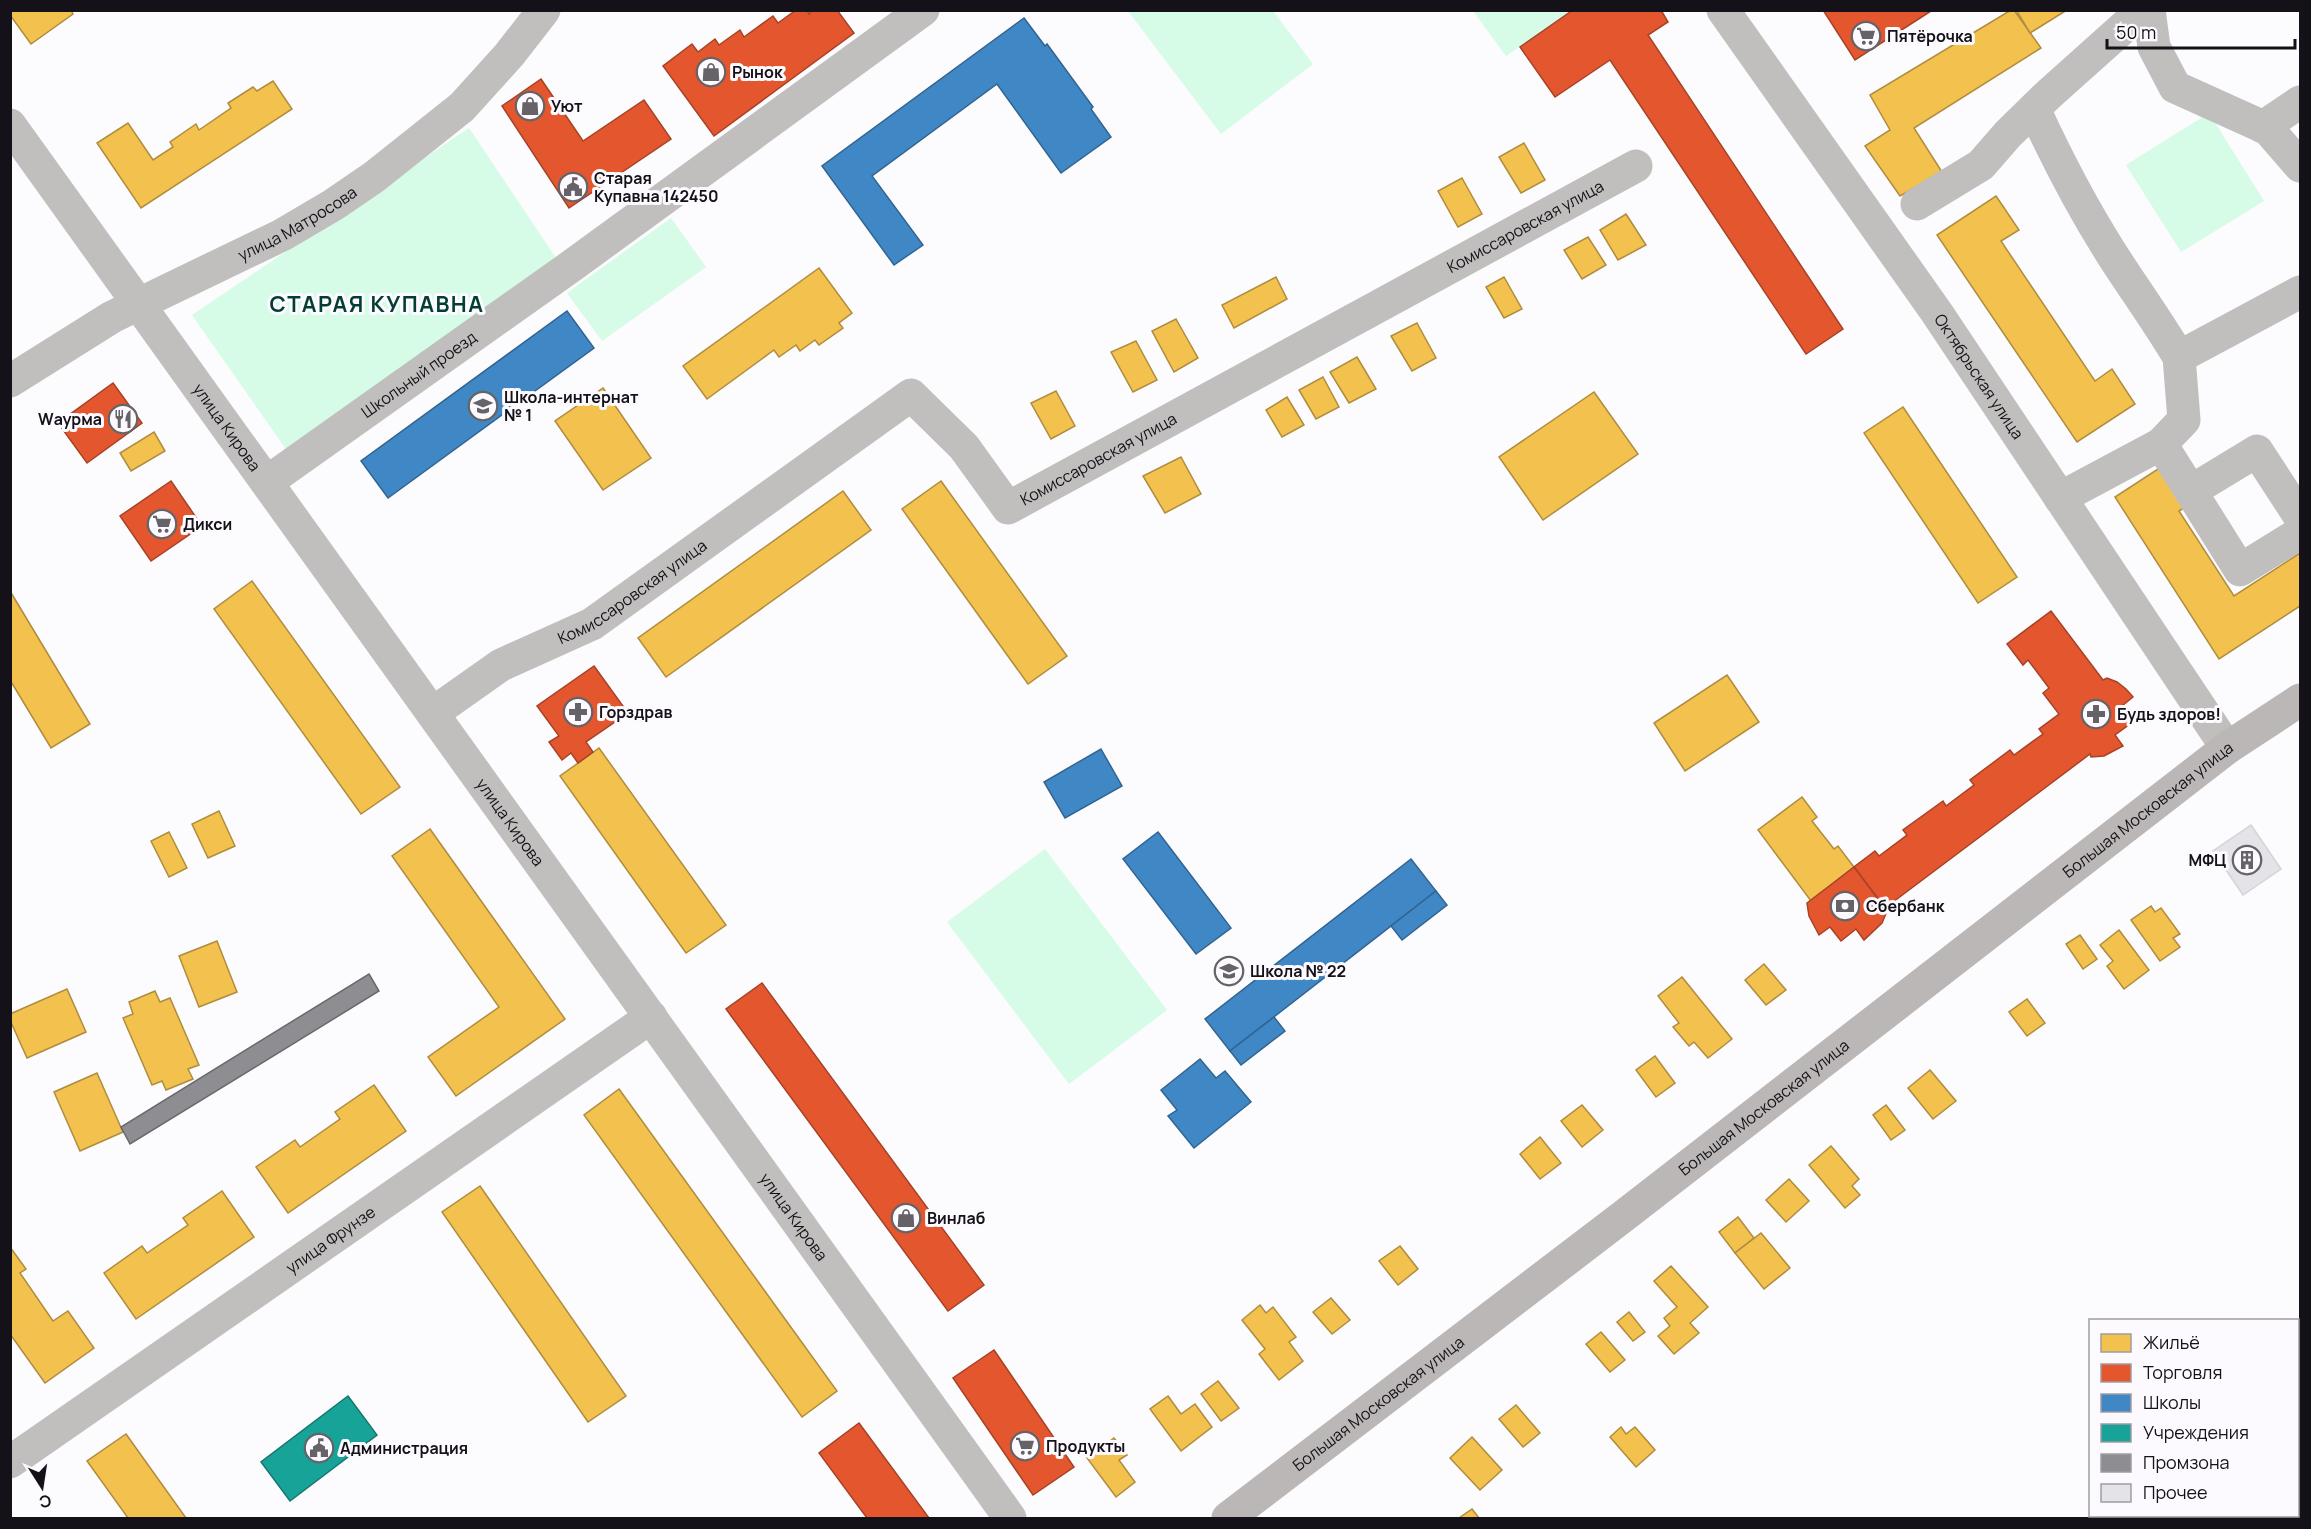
<svg xmlns="http://www.w3.org/2000/svg" width="2311" height="1529" font-family="Manrope,sans-serif">
<style>
.green{fill:#d6fbe6}
.homes{fill:#f2c14e;stroke:#af8c3e;stroke-width:1.5}
.shops{fill:#e4572e;stroke:#a64227;stroke-width:1.5}
.schools{fill:#3f88c5;stroke:#326491;stroke-width:1.5}
.public{fill:#17a398;stroke:#167772;stroke-width:1.5}
.industry{fill:#8d8d92;stroke:#69686d;stroke-width:1.5}
.building{fill:#e4e3e8;stroke:#d4d3d8;stroke-width:1.5}
.lines{fill:none;stroke-linecap:round;stroke-linejoin:round}
.minor{stroke:#c0bfbd;stroke-width:33}
.major{stroke:#bab7b6;stroke-width:33}
.labels{text-anchor:middle;stroke-width:6;stroke-linejoin:round;paint-order:stroke}
.poi-label{font-size:16px;font-weight:bold;fill:#141118;stroke:#fcfafe;text-anchor:start}
.street-label{font-size:16px;fill:#141118;stroke:#fcfafe}
.district-label{font-size:22px;font-weight:bold;letter-spacing:1.5px;fill:#033e32;stroke:#fcfafe}
</style>
<rect width="100%" height="100%" fill="#fcfbfd"/>
<g class="green">
<path d="M1128 11H1273L1313 64 1221 134Z"/>
<path d="M1473 11H1573L1506 56Z"/>
<path d="M2209 113 2264 201 2181 252 2126 165Z"/>
<path d="M469 128 558 261 288 452 192 315Z"/>
<path d="M671 218 706 267 602 341 567 293Z"/>
<path d="M1045 849 1167 1010 1069 1084 947 922Z"/>
<path d="M2298 1452 2300 1454V1518H2112L2115 1516H2298Z"/>
</g>
<g class="homes">
<path d="M10 10H71L73 14 31 44 10 15Z"/>
<path d="M2011 10H2014L2041 48 1914 128 1942 172 1900 196 1865 146 1890 130 1870 95Z"/>
<path d="M2016 10H2067L2030 33Z"/>
<path d="M273 81 292 109 141 208 97 143 128 123 153 160 173 147 170 142 196 124 199 130 231 108 228 103 253 87 257 91Z"/>
<path d="M1524 143 1545 180 1521 193 1499 157Z"/>
<path d="M1462 178 1482 214 1458 227 1438 191Z"/>
<path d="M1996 196 2019 230 2001 241 2095 381 2112 369 2135 404 2077 442 1937 235Z"/>
<path d="M1626 214 1646 245 1618 260 1600 230Z"/>
<path d="M1588 237 1606 265 1582 279 1564 250Z"/>
<path d="M819 268 852 313 839 323 843 328 819 345 815 340 800 351 796 345 779 357 774 350 707 399 683 366Z"/>
<path d="M1276 277 1287 299 1234 328 1222 305Z"/>
<path d="M1504 277 1522 309 1504 318 1486 287Z"/>
<path d="M1176 319 1198 358 1174 372 1152 331Z"/>
<path d="M1417 323 1436 358 1412 371 1391 336Z"/>
<path d="M1136 341 1157 380 1133 392 1111 352Z"/>
<path d="M1357 357 1376 389 1349 403 1330 372Z"/>
<path d="M1323 377 1339 407 1316 419 1299 390Z"/>
<path d="M603 388 651 458 603 490 555 421Z"/>
<path d="M1056 391 1075 426 1051 439 1031 403Z"/>
<path d="M1594 392 1638 454 1543 520 1499 457Z"/>
<path d="M1287 397 1304 425 1282 437 1266 410Z"/>
<path d="M1903 407 2017 577 1978 603 1864 433Z"/>
<path d="M154 432 165 451 131 471 120 453Z"/>
<path d="M1181 457 1201 494 1165 513 1143 476Z"/>
<path d="M2161 467 2187 506 2179 511 2234 596 2300 553V606L2219 659 2115 497Z"/>
<path d="M941 481 1067 656 1028 684 902 509Z"/>
<path d="M843 491 871 530 666 677 638 638Z"/>
<path d="M252 581 400 787 361 814 214 609Z"/>
<path d="M10 591 90 724 51 748 10 680Z"/>
<path d="M1727 675 1759 722 1685 771 1654 723Z"/>
<path d="M599 748 726 925 686 953 560 776Z"/>
<path d="M1802 797 1817 817 1812 821 1834 849 1838 846 1854 867 1811 901 1758 830Z"/>
<path d="M219 811 235 846 208 858 192 824Z"/>
<path d="M430 829 565 1019 456 1096 428 1057 499 1007 392 856Z"/>
<path d="M169 832 187 868 169 877 151 841Z"/>
<path d="M2151 906 2155 912 2161 908 2180 934 2173 938 2180 947 2160 961 2131 920Z"/>
<path d="M2119 930 2149 970 2124 989 2107 966 2113 961 2100 945Z"/>
<path d="M2080 935 2097 959 2083 969 2066 944Z"/>
<path d="M217 941 237 992 199 1007 179 956Z"/>
<path d="M1764 964 1786 990 1766 1005 1745 980Z"/>
<path d="M1682 977 1732 1039 1708 1058 1694 1042 1689 1046 1673 1027 1679 1023 1658 996Z"/>
<path d="M67 989 86 1032 27 1058 10 1020V1014Z"/>
<path d="M155 991 160 1002 170 998 199 1065 188 1069 193 1079 166 1090 162 1081 152 1085 123 1018 133 1014 129 1002Z"/>
<path d="M2027 999 2045 1023 2027 1036 2009 1012Z"/>
<path d="M1655 1056 1675 1083 1656 1097 1636 1070Z"/>
<path d="M1930 1070 1956 1101 1933 1119 1908 1088Z"/>
<path d="M97 1073 123 1132 80 1151 54 1092Z"/>
<path d="M374 1085 406 1131 288 1213 256 1167 295 1140 300 1147 340 1119 335 1112Z"/>
<path d="M619 1089 837 1391 802 1417 584 1115Z"/>
<path d="M1582 1105 1603 1130 1582 1147 1561 1121Z"/>
<path d="M1886 1105 1905 1130 1891 1140 1873 1115Z"/>
<path d="M1540 1137 1561 1163 1540 1179 1520 1154Z"/>
<path d="M1831 1146 1859 1179 1852 1186 1860 1195 1845 1208 1809 1165Z"/>
<path d="M1789 1179 1809 1201 1786 1222 1766 1200Z"/>
<path d="M480 1186 626 1396 588 1422 442 1212Z"/>
<path d="M222 1191 254 1237 136 1319 104 1273 142 1246 147 1253 188 1225 183 1218Z"/>
<path d="M1738 1217 1754 1238 1735 1253 1719 1232Z"/>
<path d="M1761 1233 1790 1268 1764 1289 1735 1253Z"/>
<path d="M1400 1246 1418 1269 1398 1285 1379 1261Z"/>
<path d="M10 1247 26 1269 20 1273 53 1321 68 1311 94 1348 45 1383 10 1334Z"/>
<path d="M1671 1266 1708 1307 1690 1323 1699 1333 1674 1354 1658 1336 1670 1326 1664 1318 1677 1307 1654 1281Z"/>
<path d="M1331 1298 1350 1320 1332 1334 1313 1312Z"/>
<path d="M1260 1305 1266 1313 1273 1307 1296 1337 1289 1342 1303 1361 1279 1380 1259 1354 1265 1349 1242 1320Z"/>
<path d="M1629 1312 1645 1332 1633 1341 1617 1322Z"/>
<path d="M1601 1332 1625 1360 1610 1372 1586 1344Z"/>
<path d="M1218 1381 1239 1408 1221 1421 1201 1394Z"/>
<path d="M1168 1396 1181 1414 1195 1404 1212 1427 1181 1451 1150 1409Z"/>
<path d="M1516 1405 1540 1433 1523 1447 1499 1419Z"/>
<path d="M1621 1427 1626 1434 1635 1427 1655 1450 1636 1467 1610 1437Z"/>
<path d="M126 1434 186 1518H128L87 1461Z"/>
<path d="M1472 1437 1502 1470 1480 1490 1450 1458Z"/>
<path d="M1114 1438 1127 1455 1119 1460 1135 1482 1116 1497 1087 1458Z"/>
<path d="M1472 1509 1479 1518H1459Z"/>
</g>
<g class="shops">
<path d="M796 10H807L809 14 813 10H837L854 33 714 136 663 66 692 44 698 52 715 39 719 45 740 30 744 37 773 16 778 23Z"/>
<path d="M1573 10H1661L1668 22 1648 35 1843 329 1806 354 1610 60 1555 97 1520 47Z"/>
<path d="M1823 10H1931V11L1855 60Z"/>
<path d="M541 79 583 141 644 100 671 139 569 208 502 106Z"/>
<path d="M113 383 142 423 87 463 58 423Z"/>
<path d="M171 481 202 526 151 561 120 516Z"/>
<path d="M2051 611 2103 680 2107 678 2117 682 2126 689 2133 697 2122 706 2134 721 2115 735 2123 746 2104 756 2091 757 2090 754 1885 908 1854 867 1875 851 1879 856 1907 835 1903 830 1943 801 1946 806 1974 785 1970 780 2010 750 2014 755 2043 734 2039 729 2059 714 2043 693 2049 688 2028 660 2023 665 2007 644Z"/>
<path d="M594 666 628 713 586 742 593 752 578 763 571 753 562 760 549 742 559 736 537 706Z"/>
<path d="M1854 867 1887 911 1882 923 1864 940 1856 929 1841 941 1830 927 1819 935 1809 916 1807 903Z"/>
<path d="M762 983 984 1285 948 1311 726 1009Z"/>
<path d="M994 1350 1074 1467 1033 1495 953 1378Z"/>
<path d="M859 1423 929 1518H867L819 1453Z"/>
</g>
<g class="schools">
<path d="M1024 18 1045 46 1047 44 1093 107 1091 109 1111 137 1061 173 997 84 872 176 923 245 894 265 822 166Z"/>
<path d="M567 311 594 348 388 498 361 461Z"/>
<path d="M1101 749 1122 786 1065 818 1044 782Z"/>
<path d="M1158 832 1231 928 1196 954 1123 859Z"/>
<path d="M1411 859 1436 891 1230 1051 1205 1019Z"/>
<path d="M1436 891 1447 905 1402 940 1391 926Z"/>
<path d="M1274 1017 1285 1031 1241 1065 1230 1051Z"/>
<path d="M1200 1059 1216 1078 1225 1071 1251 1102 1194 1148 1168 1116 1177 1110 1161 1090Z"/>
</g>
<path class="public" d="M348 1396 377 1435 290 1501 261 1462Z"/>
<path class="industry" d="M369 974 379 991 130 1144 121 1127Z"/>
<path class="building" d="M2251 825 2281 869 2243 895 2213 851Z"/>
<g class="lines">
<g class="minor">
<path id="s1" d="M1723 10 1937 313 2227 748"/>
<path d="M2149 10 2154 47 2175 87 2268 129 2300 166"/>
<path d="M2034 109C2057 159 2083 209 2113 256 2135 290 2158 322 2179 357"/>
<path id="s2" d="M10 125 1010 1518"/>
<path d="M2263 127 2300 102"/>
<path d="M1917 204 1981 165 2008 134 2048 95 2143 10"/>
<path id="s3" d="M10 381 112 317 282 235 333 205 374 177 462 107 509 55 544 10"/>
<path d="M2161 444 2184 420 2179 357 2300 292"/>
<path id="s4" d="M267 482 570 267 923 10"/>
<path d="M2191 491 2257 451 2300 517"/>
<path d="M2060 498 2161 444 2240 570 2300 533"/>
<path id="s5" d="M433 713 501 665 592 624 911 395 964 447 1008 508 1636 166"/>
<path id="s6" d="M10 1462 651 1017"/>
</g>
<path class="major" id="s7" d="M1228 1518 1621 1218 2227 748 2300 700"/>
</g>
<defs>
<g id="supermarket-ring" transform="scale(1.5)"><circle r="9.5" fill="#fcfafe" stroke="#656368" stroke-width="1.5"/><path d="M-6-5.5h2.5l.6 2H6L4.5 2H-2.5L-4.4-4H-6ZM-1.5 3.2a1.3 1.3 0 1 0 .1 0ZM3 3.2a1.3 1.3 0 1 0 .1 0Z" fill="#656368"/></g>
<g id="shop-ring" transform="scale(1.5)"><circle r="9.5" fill="#fcfafe" stroke="#656368" stroke-width="1.5"/><path d="M-5-2.5h2.3a2.7 3.5 0 0 1 5.4 0H5L5.5 6h-11ZM-1.5-2.5h3a1.5 2.3 0 0 0-3 0Z" fill="#656368"/></g>
<g id="civic-ring" transform="scale(1.5)"><circle r="9.5" fill="#fcfafe" stroke="#656368" stroke-width="1.5"/><path d="M-.6-6.5H3V-4.5H.6V-3L4-1V1h2V6H-6V1h2V-1L-.6-3ZM-1.2 2.5V6h2.4V2.5Z" fill="#656368"/></g>
<g id="school-ring" transform="scale(1.5)"><circle r="9.5" fill="#fcfafe" stroke="#656368" stroke-width="1.5"/><path d="M0-5L7-2L0 1L-7-2ZM-4 1L0 2.5L4 1V4Q0 6-4 4Z" fill="#656368"/></g>
<g id="restaurant-ring" transform="scale(1.5)"><circle r="9.5" fill="#fcfafe" stroke="#656368" stroke-width="1.5"/><path d="M-5-6h1v4h1v-4h1v4h1v-4h1v5L-1.5 .5V6h-2V.5L-5-1ZM5-6V6H3V1.5H1.5Q1.5-4 5-6Z" fill="#656368"/></g>
<g id="pharmacy-ring" transform="scale(1.5)"><circle r="9.5" fill="#fcfafe" stroke="#656368" stroke-width="1.5"/><path d="M-2-6h4v4h4v4h-4v4h-4v-4h-4v-4h4Z" fill="#656368"/></g>
<g id="building-ring" transform="scale(1.5)"><circle r="9.5" fill="#fcfafe" stroke="#656368" stroke-width="1.5"/><path d="M-4-6H4V6H1V3H-1V6H-4ZM-2.5-4.3h1.7v1.8h-1.7ZM.8-4.3h1.7v1.8H.8ZM-2.5-1h1.7V.8h-1.7ZM.8-1h1.7V.8H.8Z" fill="#656368"/></g>
<g id="bank-ring" transform="scale(1.5)"><circle r="9.5" fill="#fcfafe" stroke="#656368" stroke-width="1.5"/><path d="M-6-4H6V4H-6ZM0-2.3a2.3 2.3 0 1 0 0 4.6a2.3 2.3 0 1 0 0-4.6Z" fill="#656368"/></g>
</defs>
<g fill-rule="evenodd">
<use href="#supermarket-ring" x="1866" y="36"/>
<use href="#shop-ring" x="711" y="72"/>
<use href="#shop-ring" x="530" y="106"/>
<use href="#civic-ring" x="573" y="187"/>
<use href="#school-ring" x="483" y="406"/>
<use href="#restaurant-ring" x="123" y="419"/>
<use href="#supermarket-ring" x="162" y="524"/>
<use href="#pharmacy-ring" x="578" y="712"/>
<use href="#pharmacy-ring" x="2096" y="714"/>
<use href="#building-ring" x="2247" y="860"/>
<use href="#bank-ring" x="1845" y="906"/>
<use href="#school-ring" x="1229" y="971"/>
<use href="#shop-ring" x="906" y="1218"/>
<use href="#supermarket-ring" x="1025" y="1446"/>
<use href="#civic-ring" x="319" y="1448"/>
</g>
<g class="labels">
<g class="poi-label">
<text x="1887" y="42">Пятёрочка</text>
<text x="732" y="78">Рынок</text>
<text x="551" y="112">Уют</text>
<text x="594" y="184">Старая<tspan x="594" dy="18">Купавна 142450</tspan></text>
<text x="504" y="403">Школа-интернат<tspan x="504" dy="18">№ 1</tspan></text>
<text x="102" y="425" text-anchor="end">Wаурма</text>
<text x="183" y="530">Дикси</text>
<text x="599" y="718">Горздрав</text>
<text x="2117" y="720">Будь здоров!</text>
<text x="2226" y="866" text-anchor="end">МФЦ</text>
<text x="1866" y="912">Сбербанк</text>
<text x="1250" y="977">Школа № 22</text>
<text x="927" y="1224">Винлаб</text>
<text x="1046" y="1452">Продукты</text>
<text x="340" y="1454">Администрация</text>
</g>
<g class="street-label">
<text dy="6" stroke="none"><textPath href="#s3" startOffset="328">улица Матросова</textPath></text>
<text dy="6" stroke="none"><textPath href="#s5" startOffset="1314">Комиссаровская улица</textPath></text>
<text dy="6" stroke="none"><textPath href="#s4" startOffset="186">Школьный проезд</textPath></text>
<text dy="6" stroke="none"><textPath href="#s1" startOffset="447">Октябрьская улица</textPath></text>
<text dy="6" stroke="none"><textPath href="#s2" startOffset="372">улица Кирова</textPath></text>
<text dy="6" stroke="none"><textPath href="#s5" startOffset="828">Комиссаровская улица</textPath></text>
<text dy="6" stroke="none"><textPath href="#s5" startOffset="234">Комиссаровская улица</textPath></text>
<text dy="6" stroke="none"><textPath href="#s7" startOffset="1161">Большая Московская улица</textPath></text>
<text dy="6" stroke="none"><textPath href="#s2" startOffset="858">улица Кирова</textPath></text>
<text dy="6" stroke="none"><textPath href="#s7" startOffset="675">Большая Московская улица</textPath></text>
<text dy="6" stroke="none"><textPath href="#s2" startOffset="1344">улица Кирова</textPath></text>
<text dy="6" stroke="none"><textPath href="#s6" startOffset="390">улица Фрунзе</textPath></text>
<text dy="6" stroke="none"><textPath href="#s7" startOffset="189">Большая Московская улица</textPath></text>
</g>
<g class="district-label">
<text x="377" y="312">СТАРАЯ КУПАВНА</text>
</g>
</g>
<rect width="2311" height="1529" fill="none" stroke="#141118" stroke-width="24"/>
<rect x="2089" y="1319" width="210" height="198" fill="#fcfafe" stroke="#9f9da2" stroke-width="1.5"/>
<rect x="2101" y="1334" width="30" height="18" fill="#f2c14e" stroke="#9f9da2" stroke-width="1.5"/>
<text x="2143" y="1349" font-size="18" fill="#141118">Жильё</text>
<rect x="2101" y="1364" width="30" height="18" fill="#e4572e" stroke="#9f9da2" stroke-width="1.5"/>
<text x="2143" y="1379" font-size="18" fill="#141118">Торговля</text>
<rect x="2101" y="1394" width="30" height="18" fill="#3f88c5" stroke="#9f9da2" stroke-width="1.5"/>
<text x="2143" y="1409" font-size="18" fill="#141118">Школы</text>
<rect x="2101" y="1424" width="30" height="18" fill="#17a398" stroke="#9f9da2" stroke-width="1.5"/>
<text x="2143" y="1439" font-size="18" fill="#141118">Учреждения</text>
<rect x="2101" y="1454" width="30" height="18" fill="#8d8d92" stroke="#9f9da2" stroke-width="1.5"/>
<text x="2143" y="1469" font-size="18" fill="#141118">Промзона</text>
<rect x="2101" y="1484" width="30" height="18" fill="#e4e3e8" stroke="#9f9da2" stroke-width="1.5"/>
<text x="2143" y="1499" font-size="18" fill="#141118">Прочее</text>
<g transform="translate(42 1487) rotate(168)" stroke="#fcfafe" stroke-width="4.5" paint-order="stroke">
<path d="M0-4.5L10 22L0 15L-10 22Z" fill="#141118"/>
<text y="-9" font-size="16" font-weight="bold" text-anchor="middle" fill="#141118">С</text>
</g>
<path d="M2107 39v9h188v-9" fill="none" stroke="#141118" stroke-width="3"/>
<text x="2116" y="39" font-size="18" fill="#141118" stroke="#fcfafe" stroke-width="4.5" paint-order="stroke">50 m</text>
</svg>
